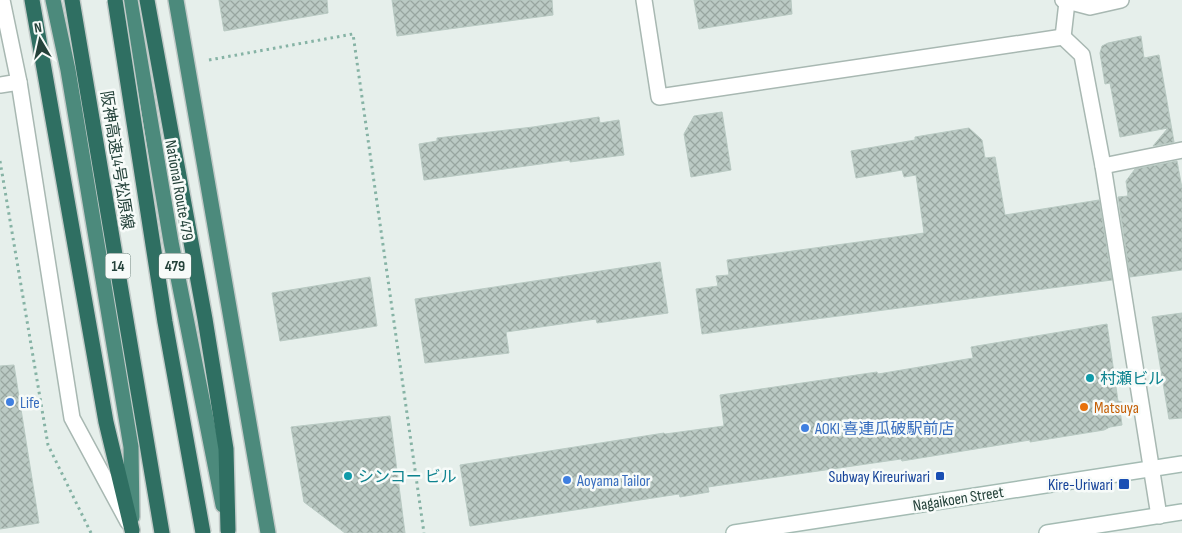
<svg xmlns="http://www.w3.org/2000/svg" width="1182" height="533" font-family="'Sofia Sans Condensed','Noto Sans JP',sans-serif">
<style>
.building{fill:url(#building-cross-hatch);stroke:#b8c9c2}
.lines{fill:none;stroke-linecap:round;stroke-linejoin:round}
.minor-casing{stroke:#a8b8b2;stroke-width:18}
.tertiary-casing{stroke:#a8b8b2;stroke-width:18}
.secondary-casing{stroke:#a4bbb3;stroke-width:18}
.trunk-casing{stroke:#c2cac8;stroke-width:18}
.motorway-casing{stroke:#c2cac8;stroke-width:18}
.path{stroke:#86b3a5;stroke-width:3;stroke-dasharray:2.5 4;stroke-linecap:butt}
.minor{stroke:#fff;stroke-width:15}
.tertiary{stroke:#fff;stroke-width:15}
.secondary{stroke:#fff;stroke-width:15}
.trunk{stroke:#4c8a7c;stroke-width:15}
.motorway{stroke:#2f6f62;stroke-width:15}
.motorway-bridge-casing{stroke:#c2cac8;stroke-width:18;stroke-linecap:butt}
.motorway-bridge{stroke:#2f6f62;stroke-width:15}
.culture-dot{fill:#0f9aa8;stroke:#f7fbf9;stroke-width:2}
.shop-dot{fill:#3f7fe0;stroke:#f7fbf9;stroke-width:2}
.food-dot{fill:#e8710a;stroke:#f7fbf9;stroke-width:2}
.transit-dot{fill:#1a4fb4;stroke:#f7fbf9;stroke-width:2}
.labels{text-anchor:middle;stroke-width:5;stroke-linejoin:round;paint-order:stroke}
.shield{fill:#f7fbf9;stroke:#637a73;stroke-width:1}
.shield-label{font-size:15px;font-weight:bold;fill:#24423a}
.street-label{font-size:16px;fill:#24423a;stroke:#f7fbf9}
.culture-label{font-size:16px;fill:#0d838f;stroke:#f7fbf9;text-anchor:start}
.shop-label{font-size:16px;fill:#366cbe;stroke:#f7fbf9;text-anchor:start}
.food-label{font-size:16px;fill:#c56008;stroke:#f7fbf9;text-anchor:start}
.transit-label{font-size:16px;fill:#164399;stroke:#f7fbf9;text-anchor:end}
</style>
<defs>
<pattern id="building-cross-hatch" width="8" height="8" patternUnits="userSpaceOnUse" patternTransform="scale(1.25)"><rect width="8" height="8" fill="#bbcac4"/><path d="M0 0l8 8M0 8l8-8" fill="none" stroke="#98a6a0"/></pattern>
</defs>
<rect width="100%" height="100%" fill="#e6efeb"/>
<g class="building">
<path d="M219 0H327L328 13 224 31Z"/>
<path d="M392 0H552L553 15 397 36Z"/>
<path d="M694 0H791L792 14 699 29Z"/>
<path d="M1141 36 1144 58 1159 55 1174 142 1153 146 1168 128 1120 137 1110 83 1105 84 1100 53 1102 46 1108 43Z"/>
<path d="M722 112 731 170 691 177 684 134 694 116Z"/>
<path d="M599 117 600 123 619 120 624 155 570 162V160L424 180 419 144 437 141V138L533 127Z"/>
<path d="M969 128 982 140 985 158 995 157 1005 215 1099 200 1112 280 702 334 696 289 718 286 716 276 729 275 727 260 924 233 916 175 904 177 902 170 856 178 851 151 915 140V137Z"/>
<path d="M1177 161 1182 188V270L1130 277 1118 197 1128 196 1126 181 1135 169Z"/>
<path d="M660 262 668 313 597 323 596 319 506 332 509 353 425 363 415 299Z"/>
<path d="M370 277 377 326 280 341 272 293Z"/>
<path d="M1182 313V418L1169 419 1152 317Z"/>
<path d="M1107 324 1118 401 1122 402 1120 410 1122 425 1110 427 1104 430 1030 442V440L902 461 901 459 708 487 709 492 680 497 679 494 470 526 460 465 664 433 665 434 724 426 720 395 877 372 878 374 973 358 971 347Z"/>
<path d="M14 365 39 523 0 529V366Z"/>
<path d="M390 416 405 533H345L304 502 291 427Z"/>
</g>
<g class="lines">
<g class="minor-casing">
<g id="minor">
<path d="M644 0 659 97 1063 37"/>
<path d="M1063 0 1090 7 1121 0"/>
<path d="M1063 37 1082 55 1103 166 1159 516"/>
<path d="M1063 37 1067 2"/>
<path d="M0 85 19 82"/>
<path d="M1103 166 1182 150"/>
</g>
</g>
<g class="tertiary-casing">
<path id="tertiary" d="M2 0 19 82 72 418 128 522"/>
</g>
<g class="secondary-casing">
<g id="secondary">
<path d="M734 533 1182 464"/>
<path d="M1047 533 1182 512"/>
</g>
</g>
<g class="trunk-casing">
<g id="trunk">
<path d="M53 0 68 70 131 447 132 517"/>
<path d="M130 0 171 242 223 505"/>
<path d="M176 0 268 533"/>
</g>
</g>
<g class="motorway-casing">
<g id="motorway">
<path d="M32 0 106 422 132 530"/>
<path d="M72 0 162 533"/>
<path d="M147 0 205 319 226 449 228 530"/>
</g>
</g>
<g class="path">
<path d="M209 60 353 34 424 533"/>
<path d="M0 161 48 445 91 533"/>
</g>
<use href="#minor" class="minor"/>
<use href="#tertiary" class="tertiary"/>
<use href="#secondary" class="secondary"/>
<use href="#trunk" class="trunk"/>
<use href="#motorway" class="motorway"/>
<g class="motorway-bridge-casing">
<path id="motorway-bridge" d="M115 0 165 322 203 533"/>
</g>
<use href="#motorway-bridge" class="motorway-bridge"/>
</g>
<g class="culture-dot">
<circle cx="1090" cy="378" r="5"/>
<circle cx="348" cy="476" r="5"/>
</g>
<g class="shop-dot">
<circle cx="10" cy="402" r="5"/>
<circle cx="805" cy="428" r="5"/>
<circle cx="567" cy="480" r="5"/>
</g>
<circle class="food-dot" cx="1084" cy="407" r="5"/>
<g class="transit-dot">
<rect x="935" y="471" width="10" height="10" rx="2.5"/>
<rect x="1118" y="478" width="12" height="12" rx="2.5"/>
</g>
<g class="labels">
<g class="shield">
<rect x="105.5" y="253.5" width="25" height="25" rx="4"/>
<rect x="159" y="253.5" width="32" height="25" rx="4"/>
</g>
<g class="shield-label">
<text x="118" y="271">14</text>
<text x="175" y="271">479</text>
</g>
<g class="street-label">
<text transform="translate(118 160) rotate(81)" y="6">阪神高速14号松原線</text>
<text transform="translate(180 190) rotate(80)" y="6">National Route 479</text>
<text transform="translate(958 498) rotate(-9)" y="6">Nagaikoen Street</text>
</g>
<g class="culture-label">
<text x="1100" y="384">村瀬ビル</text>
<text x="358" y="482">シンコー ビル</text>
</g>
<g class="shop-label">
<text x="20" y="408">Life</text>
<text x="815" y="434">AOKI 喜連瓜破駅前店</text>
<text x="577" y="486">Aoyama Tailor</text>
</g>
<g class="food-label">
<text x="1094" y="413">Matsuya</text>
</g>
<g class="transit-label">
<text x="930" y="482">Subway Kireuriwari</text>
<text x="1113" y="490">Kire-Uriwari</text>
</g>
</g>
<g transform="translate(40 40) rotate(351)" stroke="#f7fbf9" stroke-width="4" paint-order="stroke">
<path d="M0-4L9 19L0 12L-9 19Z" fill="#24423a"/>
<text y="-8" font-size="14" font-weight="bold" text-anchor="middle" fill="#24423a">N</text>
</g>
</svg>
